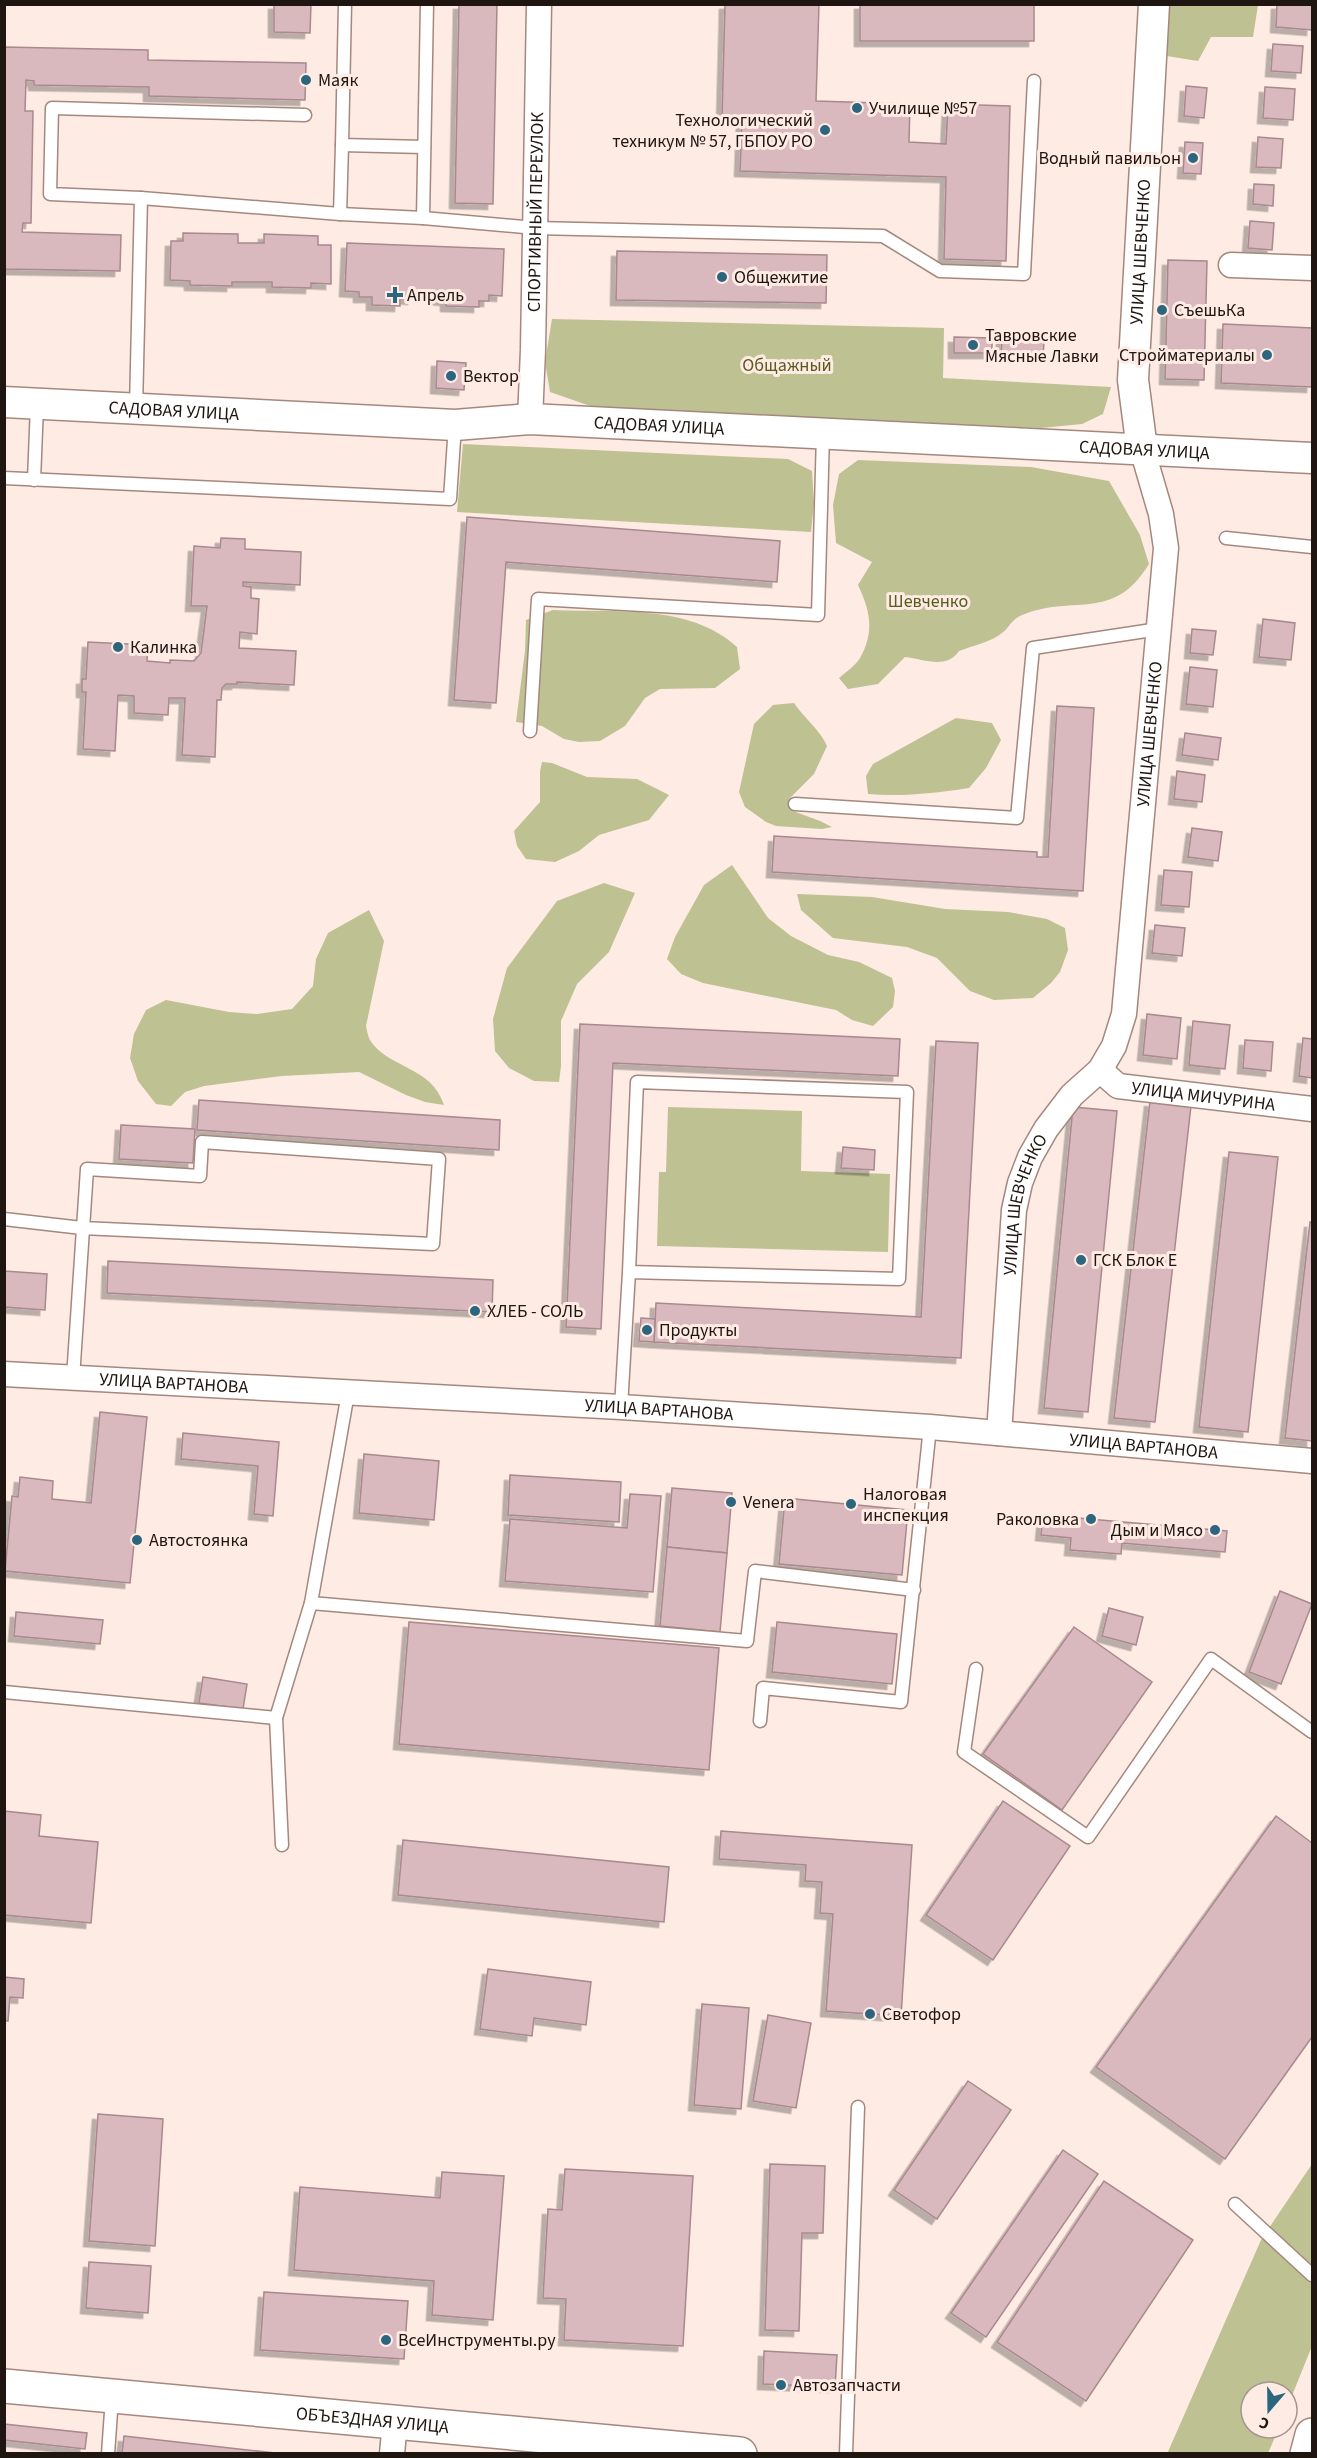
<svg xmlns="http://www.w3.org/2000/svg" width="1317" height="2458" font-family="'Source Sans 3',sans-serif">
<style>
.green{fill:#bec192}
.building{fill:#d9b9be;stroke:#a8898e;stroke-width:1.5;filter:url(#shadow)}
.lines{fill:none;stroke-linecap:round;stroke-linejoin:round}
.service-casing{stroke:#a4887d;stroke-width:15}
.minor-casing{stroke:#a4887d;stroke-width:27}
.tertiary-casing{stroke:#a4887d;stroke-width:33}
.secondary-casing{stroke:#a4887d;stroke-width:36}
.service{stroke:#fff;stroke-width:12}
.minor{stroke:#fff;stroke-width:24}
.tertiary{stroke:#fff;stroke-width:30}
.secondary{stroke:#fff;stroke-width:33}
.poi-dot{fill:#2b667e;stroke:#feebe4;stroke-width:2}
.labels{text-anchor:middle;stroke-width:6;stroke-linejoin:round;paint-order:stroke}
.poi-label{font-size:18px;fill:#1f1511;stroke:#feebe4;text-anchor:start}
.street-label{font-size:18px;fill:#1f1511;stroke:#feebe4}
.park-label{font-size:18px;fill:#5a5b1f;stroke:#feebe4}
</style>
<defs>
<filter id="shadow"><feDropShadow dx="-5.5" dy="5.5" stdDeviation="0" flood-color="#0004"/></filter>
</defs>
<rect width="100%" height="100%" fill="#feebe4"/>
<g class="green">
<path d="M1170 5H1258L1253 37H1211L1198 61 1167 56Z"/>
<path d="M552 319 944 328 943 378 1111 387 1103 414 1082 424 1041 428 596 408 550 392 545 362Z"/>
<path d="M463 444 788 459 812 471 814 503 811 532 457 512Z"/>
<path d="M858 460 1031 467 1109 481 1140 535 1149 564C1112 625 1070 592 1018 617 1011 621 1008 629 1002 633 991 642 972 646 959 651 946 670 924 659 905 657L878 684 848 689 839 678C846 672 856 665 860 658 875 632 870 610 858 585L872 562 836 543 833 505 839 474Z"/>
<path d="M553 610C614 613 689 603 737 647L740 669 715 688 660 689 645 698 625 726 600 741 579 742 564 739 542 726 516 722 525 651 526 620Z"/>
<path d="M794 703C804 718 821 731 827 746L814 774 789 799 793 811 820 821 832 827 822 829 776 826 766 822 745 807 739 792 754 724 773 705Z"/>
<path d="M956 718 992 723 1001 740 986 768 969 788C935 793 903 797 868 794L866 776 873 764Z"/>
<path d="M542 762 552 763 587 777 637 779 669 795 649 820 599 835 579 851 555 862 526 859 517 846 514 831 540 802V772Z"/>
<path d="M732 865 768 918 791 936 828 955 859 962 892 978 895 991 893 1007 873 1026 852 1020 836 1010 703 983 681 974 667 959 675 937 704 885Z"/>
<path d="M604 883 635 893 609 952 577 984 561 1021V1066L559 1082 534 1081 509 1068 495 1051 493 1019 507 968 557 901Z"/>
<path d="M797 894 872 897 945 909 1008 912 1047 919 1065 928 1068 950 1060 972 1051 983 1033 998 994 1000 970 991 937 958 907 947 833 938 801 910Z"/>
<path d="M369 910 384 941 366 1026C367 1030 368 1037 370 1040 387 1068 432 1066 444 1105L425 1102 406 1095 359 1072 282 1076 204 1086 185 1092 171 1106 156 1104 138 1081 130 1058 134 1034 146 1010 166 1000 229 1012 257 1014 292 1009 313 986 316 959 328 933Z"/>
<path d="M668 1107 802 1111 801 1171 890 1174 888 1252 657 1246 659 1172H666Z"/>
<path d="M1312 2164V2346L1287 2408V2392H1251V2428H1279L1268 2453 1167 2454 1261 2240Z"/>
</g>
<g class="building">
<path d="M274 4H311L310 33 274 32Z"/>
<path d="M459 4H497L493 204 455 203Z"/>
<path d="M725 4H819L816 101 910 104 909 142 946 144 948 104 1010 106 1006 261 944 259 946 177 740 171 742 118H722Z"/>
<rect x="860" y="4" width="174" height="37"/>
<path d="M1277 4H1312V30L1276 27Z"/>
<path d="M1273 44 1303 46 1301 73 1271 71Z"/>
<path d="M4 47 148 50V60L306 63 305 100 149 96V87L34 85V81L26 80 25 111H33L31 223H23L22 232 121 235 120 271 4 269Z"/>
<path d="M1186 86 1207 88 1204 118 1184 116Z"/>
<path d="M1265 87 1295 89 1293 120 1263 118Z"/>
<path d="M1258 137 1283 139 1281 168 1256 167Z"/>
<path d="M1185 142 1203 143 1201 174 1183 173Z"/>
<path d="M1254 184 1274 185 1273 206 1253 204Z"/>
<path d="M1250 221 1274 223 1272 250 1248 248Z"/>
<path d="M183 233 238 234V243H264V234L318 236V245H331V284L311 283V288L272 287V282H232V286L190 285V281L170 280 171 241H183Z"/>
<path d="M347 243 504 249 502 296 489 295V301H479V307L446 306V300L434 299 435 295 413 294V299L400 298V306L372 305V297H359V292L345 291Z"/>
<path d="M617 251 827 255 826 303 616 300Z"/>
<path d="M1168 260 1207 261 1204 380 1165 379Z"/>
<path d="M1223 324 1312 328V387L1221 383Z"/>
<path d="M954 337 992 338V353H954Z"/>
<path d="M1002 338 1044 340 1043 358 1001 356Z"/>
<path d="M437 361 466 363 464 390 436 388Z"/>
<path d="M467 517 780 541 777 582 506 562 496 703 454 700Z"/>
<path d="M221 538 245 539V549L301 552 300 585 243 582V586L251 587V598L259 599 257 634 240 632 239 648 296 651 294 685 237 682V684H226L222 688 221 700H217L215 757 182 755 185 698H169L168 715 134 713V696L118 695 115 751 83 749 86 692H82V679H86L88 642 148 645 147 661 170 663V660L194 661 201 653 207 606H191L194 546 220 548Z"/>
<path d="M1263 619 1295 623 1291 660 1259 657Z"/>
<path d="M1192 629 1216 631 1213 655 1190 653Z"/>
<path d="M1190 667 1217 670 1213 707 1186 704Z"/>
<path d="M1057 706 1094 708 1083 891 772 872 774 836 1037 852V857H1048Z"/>
<path d="M1185 733 1221 738 1218 760 1182 755Z"/>
<path d="M1177 771 1205 775 1202 802 1174 799Z"/>
<path d="M1192 828 1222 832 1218 861 1188 857Z"/>
<path d="M1164 870 1192 872 1189 907 1161 905Z"/>
<path d="M1155 925 1185 928 1182 956 1152 953Z"/>
<path d="M1147 1014 1181 1018 1177 1059 1143 1055Z"/>
<path d="M1193 1021 1230 1025 1225 1069 1189 1065Z"/>
<path d="M580 1024 900 1039 898 1076 613 1063 601 1329 566 1327Z"/>
<path d="M1303 1038 1312 1039V1078L1299 1076Z"/>
<path d="M1245 1040 1273 1042 1271 1071 1243 1068Z"/>
<path d="M936 1041 978 1043 961 1358 654 1342 656 1303 921 1317Z"/>
<path d="M199 1100 500 1120 499 1150 197 1130Z"/>
<path d="M1150 1101 1191 1106 1155 1422 1114 1418Z"/>
<path d="M1073 1107 1117 1111 1088 1412 1044 1408Z"/>
<path d="M121 1125 195 1129 193 1163 119 1159Z"/>
<path d="M843 1147 875 1150 874 1170 841 1168Z"/>
<path d="M1229 1152 1278 1157 1248 1432 1199 1427Z"/>
<path d="M1310 1222H1312V1441L1285 1438Z"/>
<path d="M108 1261 493 1280 492 1312 107 1293Z"/>
<path d="M4 1271 47 1274 45 1310 4 1307Z"/>
<path d="M641 1318 655 1319 654 1342 639 1341Z"/>
<path d="M100 1412 147 1417 130 1583 5 1571 12 1496 18 1497 20 1477 53 1481 52 1499 91 1503Z"/>
<path d="M183 1433 279 1442 273 1516 254 1514 258 1466 181 1459Z"/>
<path d="M364 1454 439 1461 434 1520 359 1513Z"/>
<path d="M510 1475 621 1482 619 1522 508 1515Z"/>
<path d="M672 1488 732 1493 727 1553 667 1547Z"/>
<path d="M630 1494 661 1496 653 1592 505 1581 510 1519 627 1528Z"/>
<path d="M785 1498 908 1510 902 1575 779 1564Z"/>
<path d="M1043 1515 1227 1531 1225 1552 1122 1543 1121 1554 1070 1550 1071 1538 1041 1535Z"/>
<path d="M667 1547 727 1553 720 1632 660 1626Z"/>
<path d="M1280 1591 1312 1604 1281 1684 1249 1672Z"/>
<path d="M1109 1608 1143 1617 1136 1645 1102 1636Z"/>
<path d="M16 1612 103 1620 100 1644 14 1636Z"/>
<path d="M409 1622 719 1648 709 1770 399 1744Z"/>
<path d="M777 1622 897 1634 892 1684 772 1672Z"/>
<path d="M1074 1627 1152 1682 1062 1810 983 1754Z"/>
<path d="M203 1677 247 1684 243 1709 199 1703Z"/>
<path d="M1003 1801 1070 1846 993 1960 926 1915Z"/>
<path d="M4 1811 41 1815 39 1836 98 1842 91 1923 4 1915Z"/>
<path d="M1276 1816 1312 1843V2037L1225 2159 1096 2067Z"/>
<path d="M721 1831 912 1845 901 2016 826 2011 833 1914 820 1913 822 1882 805 1881 806 1865 719 1859Z"/>
<path d="M403 1840 669 1867 664 1922 398 1895Z"/>
<path d="M488 1969 591 1982 586 2025 534 2018 532 2036 480 2029Z"/>
<path d="M4 1977 24 1979 23 1998 10 1997 8 2021H4Z"/>
<path d="M702 2004 749 2008 741 2109 694 2105Z"/>
<path d="M768 2015 811 2023 796 2108 753 2101Z"/>
<path d="M968 2081 1011 2110 937 2219 894 2190Z"/>
<path d="M98 2114 163 2119 155 2246 89 2241Z"/>
<path d="M1063 2150 1098 2174 986 2337 951 2313Z"/>
<path d="M770 2164 825 2166 823 2233H802L799 2331 765 2330Z"/>
<path d="M565 2169 693 2176 683 2346 564 2340 566 2299 543 2298 548 2209 562 2210Z"/>
<path d="M442 2172 504 2176 493 2320 432 2315 434 2281 294 2270 300 2187 440 2198Z"/>
<path d="M1104 2181 1193 2240 1086 2401 997 2342Z"/>
<path d="M89 2262 151 2266 148 2313 86 2308Z"/>
<path d="M264 2292 408 2301 404 2359 260 2350Z"/>
<path d="M764 2351 837 2355 835 2387 763 2384Z"/>
<path d="M4 2424 87 2433 85 2449 4 2440Z"/>
<path d="M124 2436 284 2454 122 2453Z"/>
</g>
<g class="lines">
<g class="service-casing">
<g id="service">
<path d="M345 4 342 145 424 147"/>
<path d="M427 4 423 218 535 228 883 236 940 271 1024 274 1034 81"/>
<path d="M141 198 340 214 423 218"/>
<path d="M340 214 342 145"/>
<path d="M136 408 141 198 50 194 52 108 305 115"/>
<path d="M4 478 450 499 455 425"/>
<path d="M34 480 37 405"/>
<path d="M1226 538 1312 547"/>
<path d="M530 731 538 599 818 615 823 434"/>
<path d="M795 804 1017 818 1033 648 1159 629"/>
<path d="M4 1219 82 1228 433 1244 439 1159 202 1142 200 1176 87 1169 73 1378"/>
<path d="M348 1393 311 1603 747 1641 755 1571 914 1590"/>
<path d="M621 1407 629 1272 899 1279 907 1092 637 1082 629 1272"/>
<path d="M976 1669 964 1752 1088 1837 1211 1659 1312 1732"/>
<path d="M4 1692 276 1718 311 1603"/>
<path d="M276 1718 282 1845"/>
<path d="M760 1721 763 1688 901 1702 930 1427"/>
<path d="M1235 2204 1312 2275"/>
<path d="M108 2454 112 2398"/>
<path d="M846 2454 858 2107"/>
</g>
</g>
<g class="minor-casing">
<g id="minor">
<path d="M1231 265 1312 268"/>
<path id="s1" d="M530 419 533 350 539 4"/>
<path id="s2" d="M1100 1070 1118 1086 1312 1109"/>
<path id="s3" d="M4 1374 621 1407 930 1427 1312 1461"/>
<path id="s4" d="M999 1433 1014 1210 1020 1183 1030 1157 1046 1129 1072 1095 1100 1070 1114 1046 1124 1014 1166 548 1161 514 1142 449"/>
<path d="M392 2454 395 2422"/>
</g>
</g>
<g class="tertiary-casing">
<g id="tertiary">
<path id="s5" d="M4 402 455 425 530 419 1312 458"/>
<path id="s6" d="M1142 449 1133 380 1154 4"/>
</g>
</g>
<g class="secondary-casing">
<g id="secondary">
<path id="s7" d="M4 2386 740 2454"/>
<path d="M1307 2454 1312 2435"/>
</g>
</g>
<use href="#service" class="service"/>
<use href="#minor" class="minor"/>
<use href="#tertiary" class="tertiary"/>
<use href="#secondary" class="secondary"/>
</g>
<g class="poi-dot">
<circle cx="306" cy="80" r="6"/>
<circle cx="857" cy="108" r="6"/>
<circle cx="825" cy="130" r="6"/>
<circle cx="1193" cy="158" r="6"/>
<circle cx="722" cy="277" r="6"/>
<path d="M392 286h6v6h6v6h-6v6h-6v-6h-6v-6h6z"/>
<circle cx="1162" cy="310" r="6"/>
<circle cx="973" cy="345" r="6"/>
<circle cx="1267" cy="355" r="6"/>
<circle cx="451" cy="376" r="6"/>
<circle cx="118" cy="647" r="6"/>
<circle cx="1081" cy="1260" r="6"/>
<circle cx="475" cy="1311" r="6"/>
<circle cx="647" cy="1330" r="6"/>
<circle cx="731" cy="1502" r="6"/>
<circle cx="851" cy="1504" r="6"/>
<circle cx="1091" cy="1519" r="6"/>
<circle cx="1215" cy="1530" r="6"/>
<circle cx="137" cy="1540" r="6"/>
<circle cx="870" cy="2014" r="6"/>
<circle cx="386" cy="2340" r="6"/>
<circle cx="781" cy="2385" r="6"/>
</g>
<g class="labels">
<g class="poi-label">
<text x="318" y="86">Маяк</text>
<text x="869" y="114">Училище №57</text>
<text x="813" y="126" text-anchor="end">Технологический<tspan x="813" dy="21">техникум № 57, ГБПОУ РО</tspan></text>
<text x="1181" y="164" text-anchor="end">Водный павильон</text>
<text x="734" y="283">Общежитие</text>
<text x="407" y="301">Апрель</text>
<text x="1174" y="316">СъешьКа</text>
<text x="985" y="341">Тавровские<tspan x="985" dy="21">Мясные Лавки</tspan></text>
<text x="1255" y="361" text-anchor="end">Стройматериалы</text>
<text x="463" y="382">Вектор</text>
<text x="130" y="653">Калинка</text>
<text x="1093" y="1266">ГСК Блок Е</text>
<text x="487" y="1317">ХЛЕБ - СОЛЬ</text>
<text x="659" y="1336">Продукты</text>
<text x="863" y="1500">Налоговая<tspan x="863" dy="21">инспекция</tspan></text>
<text x="743" y="1508">Venera</text>
<text x="1079" y="1525" text-anchor="end">Раколовка</text>
<text x="1203" y="1536" text-anchor="end">Дым и Мясо</text>
<text x="149" y="1546">Автостоянка</text>
<text x="882" y="2020">Светофор</text>
<text x="398" y="2346">ВсеИнструменты.ру</text>
<text x="793" y="2391">Автозапчасти</text>
</g>
<g class="street-label">
<text dy="6" stroke="none"><textPath href="#s1" startOffset="207">СПОРТИВНЫЙ ПЕРЕУЛОК</textPath></text>
<text dy="6" stroke="none"><textPath href="#s6" startOffset="198">УЛИЦА ШЕВЧЕНКО</textPath></text>
<text dy="6" stroke="none"><textPath href="#s5" startOffset="170">САДОВАЯ УЛИЦА</textPath></text>
<text dy="6" stroke="none"><textPath href="#s5" startOffset="656">САДОВАЯ УЛИЦА</textPath></text>
<text dy="6" stroke="none"><textPath href="#s5" startOffset="1142">САДОВАЯ УЛИЦА</textPath></text>
<text dy="6" stroke="none"><textPath href="#s4" startOffset="734">УЛИЦА ШЕВЧЕНКО</textPath></text>
<text dy="6" stroke="none"><textPath href="#s2" startOffset="110">УЛИЦА МИЧУРИНА</textPath></text>
<text dy="6" stroke="none"><textPath href="#s4" startOffset="231">УЛИЦА ШЕВЧЕНКО</textPath></text>
<text dy="6" stroke="none"><textPath href="#s3" startOffset="170">УЛИЦА ВАРТАНОВА</textPath></text>
<text dy="6" stroke="none"><textPath href="#s3" startOffset="656">УЛИЦА ВАРТАНОВА</textPath></text>
<text dy="6" stroke="none"><textPath href="#s3" startOffset="1142">УЛИЦА ВАРТАНОВА</textPath></text>
<text dy="6" stroke="none"><textPath href="#s7" startOffset="370">ОБЪЕЗДНАЯ УЛИЦА</textPath></text>
</g>
<g class="park-label">
<text x="787" y="371">Общажный</text>
<text x="928" y="607">Шевченко</text>
</g>
</g>
<rect width="1317" height="2458" fill="none" stroke="#1f1511" stroke-width="12"/>
<g transform="translate(1269 2410) rotate(200)"><circle r="28" fill="#feebe4" stroke="#a59590" stroke-width="1.5"/>
<path d="M0-4.5L10 22L0 15L-10 22Z" fill="#2b667e"/>
<text y="-9" font-size="16" font-weight="bold" text-anchor="middle" fill="#1f1511">С</text>
</g>
</svg>
